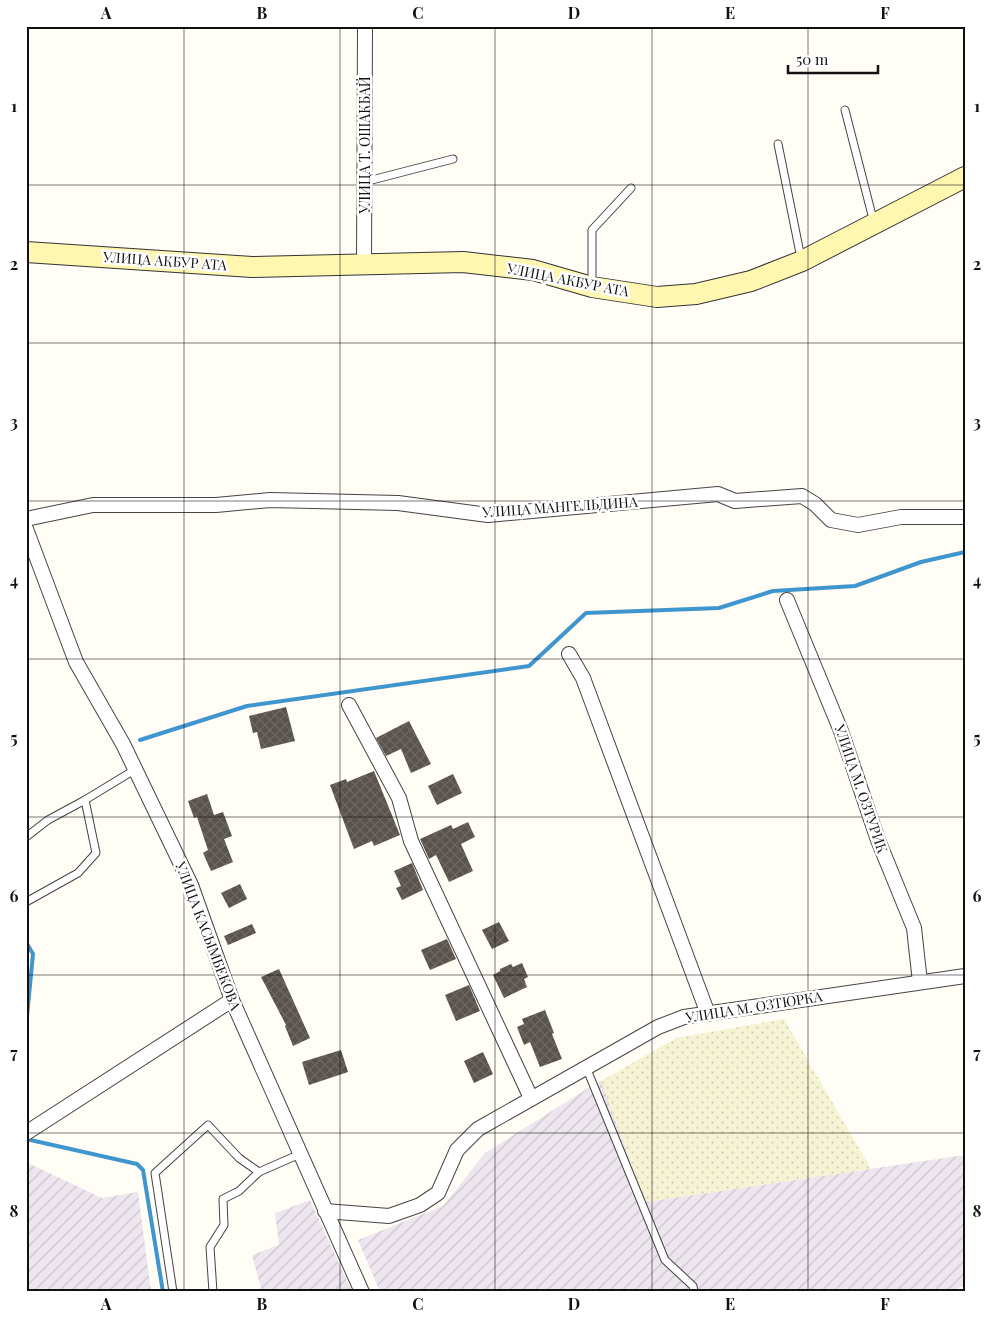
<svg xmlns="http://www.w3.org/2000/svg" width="991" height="1318" font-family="'Playfair Display',serif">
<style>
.industrial{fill:url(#industrial-furrows)}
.farmland{fill:url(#farmland-dots)}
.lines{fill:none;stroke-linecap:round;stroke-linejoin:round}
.stream{stroke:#3f96cf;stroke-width:4}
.building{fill:url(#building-cross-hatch)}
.service-casing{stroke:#444;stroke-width:9}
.minor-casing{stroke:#444;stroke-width:16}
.secondary-casing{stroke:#333;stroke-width:22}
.service{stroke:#fff;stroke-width:7}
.minor{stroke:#fff;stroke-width:14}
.secondary{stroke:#fff6b0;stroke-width:20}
.grid{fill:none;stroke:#111;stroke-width:1;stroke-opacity:0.55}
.labels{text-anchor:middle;stroke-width:5;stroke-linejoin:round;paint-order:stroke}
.street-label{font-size:14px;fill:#111;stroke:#fff}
.neatline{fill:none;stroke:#111;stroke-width:2}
.grid-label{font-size:16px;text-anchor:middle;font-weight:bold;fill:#111}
</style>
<defs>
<pattern id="industrial-furrows" width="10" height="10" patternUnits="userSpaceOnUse" patternTransform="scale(1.25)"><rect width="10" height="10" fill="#eee6ef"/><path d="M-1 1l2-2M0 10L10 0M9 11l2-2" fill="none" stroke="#cbc4cc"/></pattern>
<pattern id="farmland-dots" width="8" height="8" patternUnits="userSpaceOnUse" patternTransform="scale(1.25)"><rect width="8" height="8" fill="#f6f3d4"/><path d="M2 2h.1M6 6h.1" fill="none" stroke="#d2cfb5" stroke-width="1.8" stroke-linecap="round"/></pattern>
<pattern id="building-cross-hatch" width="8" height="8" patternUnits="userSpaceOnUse" patternTransform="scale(1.25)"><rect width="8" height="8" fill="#5a524d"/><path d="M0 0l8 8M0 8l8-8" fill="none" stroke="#6d6662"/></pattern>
</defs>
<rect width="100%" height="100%" fill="#fffdf5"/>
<g class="industrial">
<path d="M601 1080 645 1202 965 1155V1286L958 1288 959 1292H380L358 1240 443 1206 485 1153Z"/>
<path d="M26 1162 102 1198 138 1192 151 1292H26Z"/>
<path d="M310 1200 352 1292H262L252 1255 279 1245 275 1213Z"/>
</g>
<path class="farmland" d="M784 1019 871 1169 645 1202 601 1081 676 1038Z"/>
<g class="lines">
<g class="stream">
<path d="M140 740 247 706 529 666 586 613 719 608 773 591 855 586 921 562 965 552"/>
<path d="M26 942 33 954 26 1026"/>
<path d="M26 1139 137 1164 143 1170 163 1292"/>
</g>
</g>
<g class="building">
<path d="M286 707 295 741 261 749 257 732 253 733 249 716Z"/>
<path d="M409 721 431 764 411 773 401 749 386 756 376 738Z"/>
<path d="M374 771 400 835 374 846 372 841 354 849 330 785 346 779 347 782Z"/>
<path d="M453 774 462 793 437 805 428 786Z"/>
<path d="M207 794 214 815 223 812 232 836 224 839 233 862 211 871 203 853 208 850 197 817 194 818 188 801Z"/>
<path d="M468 822 475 837 461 844 473 871 449 882 436 855 429 859 420 839 451 825 453 829Z"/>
<path d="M412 863 423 890 402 900 396 888 401 886 394 871Z"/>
<path d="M240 884 247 899 229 908 221 893Z"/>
<path d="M499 922 509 941 492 949 482 930Z"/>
<path d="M252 924 256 933 228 945 224 936Z"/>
<path d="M447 939 456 959 430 970 421 950Z"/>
<path d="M522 963 528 977 524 979 527 987 504 998 493 975 500 971V969L511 964 513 967Z"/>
<path d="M279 969 310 1038 293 1046 285 1026 286 1025 261 977Z"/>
<path d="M469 985 480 1011 456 1021 445 995Z"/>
<path d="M545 1010 554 1033 552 1034 562 1059 540 1067 530 1042 524 1045 517 1027 524 1024 522 1019Z"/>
<path d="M341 1050 348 1072 309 1085 302 1062Z"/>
<path d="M483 1052 493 1074 474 1083 464 1061Z"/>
</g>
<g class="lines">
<g class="service-casing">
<g id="service">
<path d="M845 110 874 223"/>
<path d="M778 144 801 258"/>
<path d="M364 182 453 159"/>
<path d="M592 285V230L631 188"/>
<path d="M26 837 48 820 85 800 136 769"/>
<path d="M26 902 78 873 96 853 85 800"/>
<path d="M586 1067 665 1260 693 1286 694 1292"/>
<path d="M173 1292 155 1173 208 1125 239 1158 259 1172"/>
<path d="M213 1292 210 1247 224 1225 223 1199 239 1191 259 1172 300 1154"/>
</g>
</g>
<g class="minor-casing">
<g id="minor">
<path d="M364 264 365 26"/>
<path d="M26 519 93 505H216L270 500 398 503 488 515 718 494 735 501 802 496 815 504 831 520 858 525 901 517H965"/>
<path d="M26 529 76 662 123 744 191 885 232 1000 362 1292"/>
<path d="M787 600 841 731 878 840 914 928 920 982"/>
<path d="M569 654 583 678 708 1014"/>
<path d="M349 705 399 798 411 841 531 1098"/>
<path d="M26 1133 232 1000"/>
<path d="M325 1211 389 1216 420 1205 438 1193 457 1150 478 1129 658 1027 684 1017 965 976"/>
</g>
</g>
<g class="secondary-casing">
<path id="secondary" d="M26 252 252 267 463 262 533 270 592 287 657 297 696 294 751 281 802 261 965 177"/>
</g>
<use href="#service" class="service"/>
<use href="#minor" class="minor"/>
<use href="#secondary" class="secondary"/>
</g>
<path class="grid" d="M184 26V1292M340 26V1292M495 26V1292M652 26V1292M808 26V1292M26 185H965M26 343H965M26 501H965M26 659H965M26 817H965M26 975H965M26 1133H965"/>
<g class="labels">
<g class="street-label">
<text transform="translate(365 145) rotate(-90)" y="5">УЛИЦА Т. ОШАКБАЙ</text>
<text transform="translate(165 261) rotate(4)" y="5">УЛИЦА АКБУР АТА</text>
<text transform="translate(568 280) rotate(11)" y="5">УЛИЦА АКБУР АТА</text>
<text transform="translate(560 507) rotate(-4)" y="5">УЛИЦА МАНГЕЛЬДИНА</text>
<text transform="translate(861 789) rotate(71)" y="5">УЛИЦА М. ОЗТУРИК</text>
<text transform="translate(208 936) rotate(69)" y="5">УЛИЦА КАСЫМБЕКОВА</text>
<text transform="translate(754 1007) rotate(-9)" y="5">УЛИЦА М. ОЗТЮРКА</text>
</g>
</g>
<rect width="991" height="1318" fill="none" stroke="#ffffff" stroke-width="55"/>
<path d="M788 65v8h90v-8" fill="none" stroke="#111111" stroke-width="2.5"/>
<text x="796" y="65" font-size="15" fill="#111111" stroke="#ffffff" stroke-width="4" paint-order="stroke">50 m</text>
<rect x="28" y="28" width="936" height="1262" class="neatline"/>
<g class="grid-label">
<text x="106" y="19">A</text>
<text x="262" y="19">B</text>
<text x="418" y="19">C</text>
<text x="574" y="19">D</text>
<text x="730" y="19">E</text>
<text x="885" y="19">F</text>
<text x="14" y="112">1</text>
<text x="977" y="112">1</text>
<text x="14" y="270">2</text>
<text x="977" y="270">2</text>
<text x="14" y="428">3</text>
<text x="977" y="428">3</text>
<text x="14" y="586">4</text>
<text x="977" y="586">4</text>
<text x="14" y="744">5</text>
<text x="977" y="744">5</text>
<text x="14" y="902">6</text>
<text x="977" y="902">6</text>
<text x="14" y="1059">7</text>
<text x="977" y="1059">7</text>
<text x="14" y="1217">8</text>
<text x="977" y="1217">8</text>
<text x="106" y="1310">A</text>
<text x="262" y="1310">B</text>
<text x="418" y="1310">C</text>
<text x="574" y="1310">D</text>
<text x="730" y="1310">E</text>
<text x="885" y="1310">F</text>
</g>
</svg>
